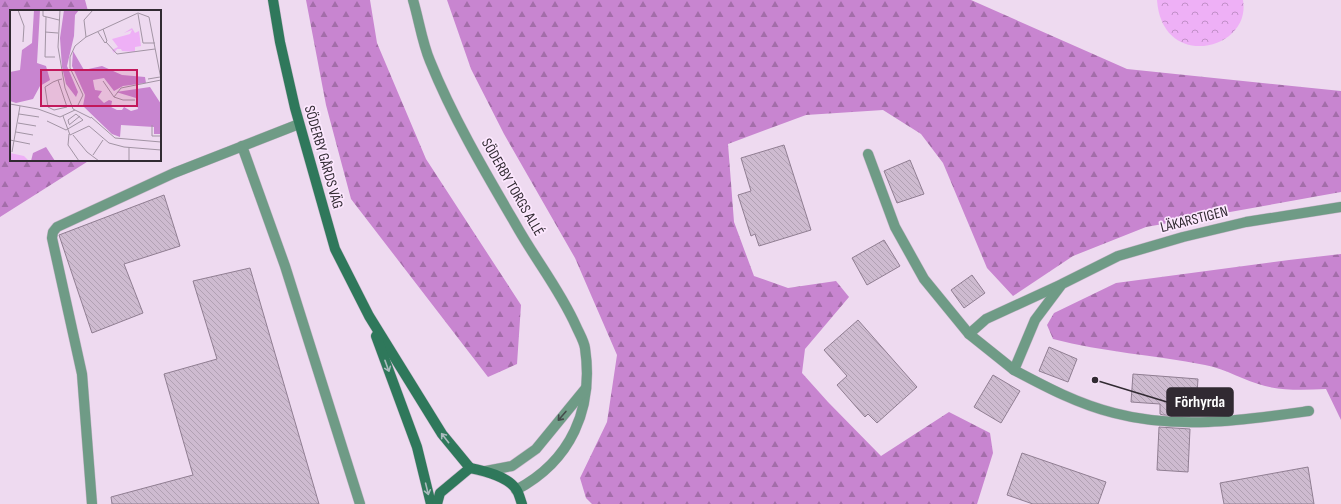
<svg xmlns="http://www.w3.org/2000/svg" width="1341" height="504" font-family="'Sofia Sans Condensed',sans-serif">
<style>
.forest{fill:url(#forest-firs)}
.park{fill:url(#park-crowns)}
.building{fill:url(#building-back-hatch);stroke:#907e92}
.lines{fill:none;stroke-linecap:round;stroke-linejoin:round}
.service-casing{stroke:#c8b7ca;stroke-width:11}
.minor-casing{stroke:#c8b7ca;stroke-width:11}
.secondary-casing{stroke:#c8b7ca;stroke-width:11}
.service{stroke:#6f9b86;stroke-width:10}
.minor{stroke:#6f9b86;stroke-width:10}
.secondary{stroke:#2f785b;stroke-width:10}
.oneway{stroke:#aabbbd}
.oneway2{stroke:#444c4b}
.labels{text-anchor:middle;stroke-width:3.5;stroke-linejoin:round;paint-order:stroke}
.street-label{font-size:15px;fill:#312a32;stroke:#fce7fe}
.inset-road{fill:none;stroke:#a294a4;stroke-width:1}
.view{fill:#c2185b;fill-opacity:0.15;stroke:#c2185b;stroke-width:2}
.inset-edge{fill:none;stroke:#312a32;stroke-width:2}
.leader{fill:none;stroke:#312a32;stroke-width:1.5}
.callout-dot{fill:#312a32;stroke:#fce7fe;stroke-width:1.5}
.callout{fill:#312a32;stroke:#312a32;stroke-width:1.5}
.callout-label{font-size:16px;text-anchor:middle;font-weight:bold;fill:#fff}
</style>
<defs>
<pattern id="forest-firs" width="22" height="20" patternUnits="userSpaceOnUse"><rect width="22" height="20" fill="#c885d0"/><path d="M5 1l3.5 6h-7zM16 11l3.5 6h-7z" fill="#a36da9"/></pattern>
<pattern id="park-crowns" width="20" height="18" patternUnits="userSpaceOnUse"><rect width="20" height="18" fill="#eeb0f6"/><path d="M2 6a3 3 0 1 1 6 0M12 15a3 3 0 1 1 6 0" fill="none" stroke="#c18fc8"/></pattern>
<pattern id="building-back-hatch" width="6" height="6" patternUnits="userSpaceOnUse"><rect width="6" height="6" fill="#cebbd0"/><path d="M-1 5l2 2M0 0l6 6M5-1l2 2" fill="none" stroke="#b1a1b3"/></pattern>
</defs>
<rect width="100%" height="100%" fill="#eedaf0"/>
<g class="forest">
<path d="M0 0H85L88 11H11V160H90L0 217Z"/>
<path d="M306 0H370L377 43 426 159 521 305 517 364 488 377 351 199 326 105Z"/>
<path d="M447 0H971L1127 69 1341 91V192L1146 227 1073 256 1013 296 987 268 943 163 921 134 883 110 806 115 728 144 734 222 754 276 788 288 836 281 849 297 805 349 802 373 828 402 881 456 949 412 990 433 993 453 977 504H592L586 498 580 478 607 422 617 355 575 258 504 134 471 69Z"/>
<path d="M1341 254V420L1326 389C1305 390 1285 391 1265 386 1245 381 1226 369 1205 365 1154 355 1103 352 1053 339L1047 325 1054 313 1116 283 1289 260Z"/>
</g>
<path class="park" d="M1157 0H1243C1252 50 1162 72 1157 0Z"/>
<g class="building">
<path d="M784 145 811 230 759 246 755 234 751 236 738 195 751 191 741 158Z"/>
<path d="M910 160 924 194 897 203 884 171Z"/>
<path d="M164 195 180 246 124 264 143 313 92 333 59 235Z"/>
<path d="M884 240 900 266 867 285 852 258Z"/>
<path d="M250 268 319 504H112L111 497 193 475 164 374 217 359 193 281Z"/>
<path d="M972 275 985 293 964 308 951 290Z"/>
<path d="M858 320 917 387 877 423 868 414 865 417 837 385 847 376 824 350Z"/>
<path d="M1049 347 1077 359 1068 382 1039 371Z"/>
<path d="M1133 374 1198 379 1196 407 1190 406V416L1163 415 1160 414V404L1131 402Z"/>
<path d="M993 375 1020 391 1001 423 974 407Z"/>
<path d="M1159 427 1190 429 1188 472 1157 470Z"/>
<path d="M1022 453 1106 482 1098 504H1033L1007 495Z"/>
<path d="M1308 467 1314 504H1224L1220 483Z"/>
</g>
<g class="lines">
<g class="service-casing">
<g id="service">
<path d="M242 146 285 266 360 504"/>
<path d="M92 504 82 374 52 238 53 232 57 227 174 173 299 124"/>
</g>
</g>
<g class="minor-casing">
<g id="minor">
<path d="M413 0C419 20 422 42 430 61 453 118 485 172 516 225 535 259 560 290 576 326 579 333 584 341 585 348 594 409 571 461 516 490"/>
<path d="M868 154 895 227 924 279 969 334 1014 370"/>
<path d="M969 334 986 319 1060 285"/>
<path d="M1309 411C1244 420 1178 430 1114 413 1078 404 1046 387 1014 370L1035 320 1062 284 1118 256 1183 237 1246 222 1341 207"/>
<path d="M486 471 512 466 536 449 586 388"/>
</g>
</g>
<g class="secondary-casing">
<g id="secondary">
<path d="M273 0 280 42 295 108 335 249 369 316 442 434 470 468"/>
<path d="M376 336 417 447 431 504"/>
<path d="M470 468C485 471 507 476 516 489 519 493 520 499 522 504"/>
<path d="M437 504 440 493 470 468"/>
</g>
</g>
<use href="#service" class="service"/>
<use href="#minor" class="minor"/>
<use href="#secondary" class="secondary"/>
</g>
<defs><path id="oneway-shaft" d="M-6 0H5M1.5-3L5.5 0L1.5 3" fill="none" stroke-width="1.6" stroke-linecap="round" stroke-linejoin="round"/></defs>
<g class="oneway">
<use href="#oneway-shaft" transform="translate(387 366) rotate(70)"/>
<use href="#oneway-shaft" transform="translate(445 438) rotate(-128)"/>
<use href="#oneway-shaft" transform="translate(427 489) rotate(76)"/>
</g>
<use class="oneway2" href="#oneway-shaft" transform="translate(562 416) rotate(131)"/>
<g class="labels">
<g class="street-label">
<text transform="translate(324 157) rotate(74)" y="5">SÖDERBY GÅRDS VÄG</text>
<text transform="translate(513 187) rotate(60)" y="5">SÖDERBY TORGS ALLÉ</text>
<text transform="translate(1194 219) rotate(-14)" y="5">LÄKARSTIGEN</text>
</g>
</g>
<g transform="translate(10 10)">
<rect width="151" height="151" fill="#eedaf0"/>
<path d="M122 18 125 23 129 21 131 36 125 37V42L112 41 111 39H107L104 43 102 40 108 37 102 29 120 24 122 20 114 23ZM0 143 14 146 19 151H0Z" fill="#eeb0f6"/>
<path d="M24 0H30L27 53 36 56 40 70 30 76 23 89 6 93 0 91V62L10 60 12 40 22 33ZM54 0H69L65 5 64 26 57 56 68 82 66 87 56 74 52 57 50 28ZM63 41 74 60 92 56 112 65 135 67 136 73 113 76 104 81 94 68 83 70 84 76 85 80 92 81 88 87 94 93 99 90 102 91 101 97 107 100H112L114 97 121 101 128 99 126 88 106 82 140 77 151 94V124H144V117L111 115 110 127 102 124 73 96 75 85 62 56ZM36 137 45 151H21L23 143Z" fill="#c885d0"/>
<path class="inset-road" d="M8 0 14 16 13 32M33 0V6L49 10M50 0 48 37 55 78 63 99 81 108M128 3 139 7 151 69M128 4 133 33H145M36 7 35 47H45M35 22 48 23M88 22 95 33 97 31 93 19M76 27 74 10 83 0M96 32 107 44 145 39M138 69 150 67M48 70 57 97 44 100 38 97 35 77 43 72 48 70 52 69M93 71 104 87M125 90H113L104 87 111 78 151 70M0 94 28 99 50 107 65 100M68 95 73 85 60 58V47L65 36 76 27 128 3M9 104 29 107M53 106 60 125 79 116 99 133 114 137 151 140M81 107 105 128 151 132M37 111 56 120 73 110 66 104 58 110 59 114M8 113 26 116M59 115 70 106M142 115V126H151V132M6 122 23 125M59 124 58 135 69 151M63 125 77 142 89 151M0 130 20 134M119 137V151M2 142 10 96M83 145 93 130"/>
<path class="view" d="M31 60H127V96H31Z"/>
<rect width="151" height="151" class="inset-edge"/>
</g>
<path class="leader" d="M1095 380L1167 402"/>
<circle class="callout-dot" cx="1095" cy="380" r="4"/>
<rect class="callout" x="1167" y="388" width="66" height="28" rx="4"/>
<g class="callout-label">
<text x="1200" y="407">Förhyrda</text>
</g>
</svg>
